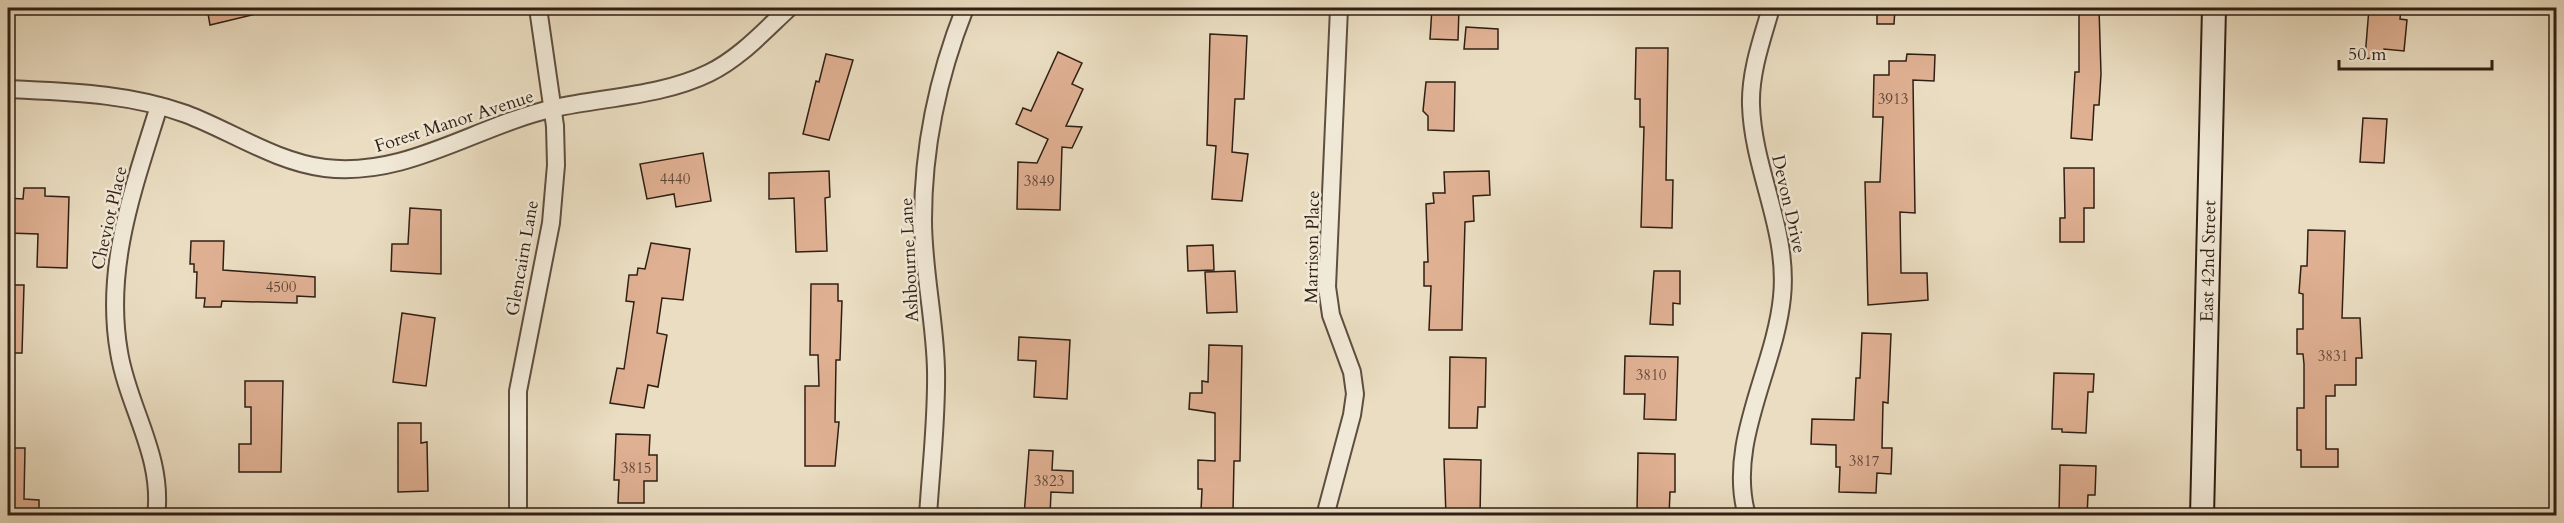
<svg xmlns="http://www.w3.org/2000/svg" width="2564" height="523" font-family="Cardo,serif">
<style>
.building{fill:#dfb092;stroke:#301f14;stroke-width:1.5}
.lines{fill:none;stroke-linecap:round;stroke-linejoin:round}
.street-casing{stroke:#5e4e3f;stroke-width:20}
.secondary-casing{stroke:#301f14;stroke-width:26}
.street{stroke:#f1e9d7;stroke-width:16}
.secondary{stroke:#f1e9d7;stroke-width:22}
.labels{text-anchor:middle;stroke-width:5;stroke-linejoin:round;paint-order:stroke}
.number-label{font-size:15px;fill:#5c4334}
.street-label{font-size:18px;fill:#301f14;stroke:#f1e9d7}
</style>
<rect width="100%" height="100%" fill="#eaddc1"/>
<filter id="stains"><feTurbulence type="fractalNoise" baseFrequency=".00333" numOctaves="4"/><feColorMatrix values="0 0 0 0 .2 0 0 0 0 .09 0 0 0 0 .02 0 0 0 .5 -.17"/></filter>
<radialGradient id="worn" r=".72"><stop offset=".6" stop-color="#630" stop-opacity="0"/><stop offset="1" stop-color="#630" stop-opacity=".3"/></radialGradient>
<g class="building">
<path d="M207 8H255L256 14 210 25Z"/>
<path d="M1432 8H1459L1458 40 1430 39Z"/>
<path d="M1877 8H1895L1894 24H1877Z"/>
<path d="M2079 8H2099L2101 74 2099 105H2094L2092 140 2071 138 2075 72H2079Z"/>
<path d="M2369 8H2401L2400 19 2407 20 2404 51 2384 49 2383 60 2365 58Z"/>
<path d="M1466 27 1498 29V49H1464Z"/>
<path d="M1210 34 1247 36 1244 99H1235L1232 152 1248 154 1242 201 1212 199 1216 146 1207 145Z"/>
<path d="M1636 48H1668L1666 180H1673L1672 228 1641 227 1644 127H1640V99H1635Z"/>
<path d="M1058 52 1082 63 1072 84 1083 89 1066 126 1082 127 1072 148 1062 147 1060 210 1017 209 1018 162 1037 163 1048 139 1016 124 1023 108 1031 111Z"/>
<path d="M826 54 853 60 829 140 803 134 816 81 819 82Z"/>
<path d="M1907 54 1935 55 1934 81 1913 80 1915 213 1900 212 1901 273H1927L1928 300 1868 305 1865 182H1880L1883 117H1873L1874 75H1889V61H1906Z"/>
<path d="M1426 82H1455L1454 131 1428 130V116L1423 111Z"/>
<path d="M2363 118 2387 119 2384 163 2360 162Z"/>
<path d="M703 153 711 201 676 207 674 194 647 199 640 164Z"/>
<path d="M2064 168H2094V208H2084V242H2060V218H2065Z"/>
<path d="M829 171 830 197 825 198 827 251 796 252 794 198 769 199V173Z"/>
<path d="M1489 171 1490 195 1473 196 1474 221 1465 222 1462 330H1429L1431 286H1424V262H1428L1426 204 1434 203 1433 193H1445L1444 172Z"/>
<path d="M24 188H45V196L69 197 67 268 37 267 38 234 8 233V198L23 199Z"/>
<path d="M410 208 441 210V274L391 271 392 244H408Z"/>
<path d="M2308 230 2345 231 2342 318H2360L2362 358H2356V385H2335V396H2326V449H2338V467H2301V450H2297V408H2304V364L2303 354H2297V329H2303V294L2299 293 2301 266H2307Z"/>
<path d="M191 241H224L223 270 315 277V297L297 296V303L222 301 221 307H204L205 298H196L197 272H194V264H190Z"/>
<path d="M651 243 690 249 683 300 662 298 657 333 667 335 664 352 658 387 648 385 644 408 610 403 617 368 624 369 634 302 626 301 629 275H637L638 268 645 269Z"/>
<path d="M1213 245 1214 270 1188 271 1187 246Z"/>
<path d="M1235 271 1237 312 1207 313 1205 272Z"/>
<path d="M1654 271H1680V304L1673 303V325L1650 324Z"/>
<path d="M811 284H838V301H842L840 360H836L835 422H839L835 466H805V386H819L818 355H810Z"/>
<path d="M8 285H24L22 353H8Z"/>
<path d="M402 313 435 318 426 386 393 382Z"/>
<path d="M1862 333 1891 334 1888 403 1883 402 1882 448H1892L1891 474 1877 473 1876 493 1839 492 1840 467H1836V445L1811 444 1812 419 1854 420 1856 378H1860Z"/>
<path d="M1019 337 1070 340 1067 399 1034 397 1036 361 1018 360Z"/>
<path d="M1209 345 1242 346 1240 461H1234L1233 512 1201 511 1202 489H1198V460L1215 461V413L1189 409 1190 393H1202V381L1208 382Z"/>
<path d="M1625 356 1678 357 1676 420 1644 419 1645 394H1624Z"/>
<path d="M1450 357 1486 358 1485 407H1478L1477 428H1449Z"/>
<path d="M2054 373 2094 374 2093 392H2088L2086 433 2062 432V429H2052Z"/>
<path d="M245 381H283L281 472H239V444H251V407H245Z"/>
<path d="M398 423H421V443L427 442 428 491 398 492Z"/>
<path d="M616 434 650 435 649 455H657V481H644V503H618L619 480H614Z"/>
<path d="M8 448H25L24 499 39 500V516H8Z"/>
<path d="M1029 450 1053 451 1052 470 1073 471V493L1051 492 1050 516H1024Z"/>
<path d="M1638 453 1675 454V492H1670L1669 516H1646V512H1637Z"/>
<path d="M1444 459 1481 460 1480 516H1446Z"/>
<path d="M2060 465 2096 466 2095 495H2088L2087 516H2059Z"/>
</g>
<g class="lines">
<g class="street-casing">
<g id="street">
<path d="M8 89C68 92 128 93 186 114 231 131 276 162 325 168 407 178 477 125 555 108 605 97 662 96 709 73 740 58 764 31 789 8"/>
<path d="M156 516C164 456 128 408 119 352 104 266 134 187 159 106"/>
<path d="M518 516V391L551 223 556 165 555 126 538 8"/>
<path d="M928 516C931 467 937 419 936 370 935 320 923 270 923 220 923 146 938 76 965 8"/>
<path d="M1325 516 1352 415 1355 394 1352 372 1331 315 1327 287 1339 8"/>
<path d="M1747 516C1726 443 1775 369 1782 297 1789 230 1753 171 1751 105 1750 72 1762 39 1771 8"/>
</g>
</g>
<g class="secondary-casing">
<g id="secondary">
<path id="s1" d="M2202 516 2214 8"/>
</g>
</g>
<use href="#street" class="street"/>
<use href="#secondary" class="secondary"/>
</g>
<g class="labels">
<g class="number-label">
<text x="1893" y="104">3913</text>
<text x="675" y="184">4440</text>
<text x="1039" y="186">3849</text>
<text x="281" y="292">4500</text>
<text x="2333" y="361">3831</text>
<text x="1651" y="380">3810</text>
<text x="1864" y="466">3817</text>
<text x="636" y="473">3815</text>
<text x="1049" y="486">3823</text>
</g>
<g class="street-label">
<text transform="translate(454 121) rotate(-18)" y="6">Forest Manor Avenue</text>
<text transform="translate(1789 204) rotate(77)" y="6">Devon Drive</text>
<text transform="translate(109 218) rotate(-77)" y="6">Cheviot Place</text>
<text transform="translate(1312 247) rotate(-89)" y="6">Marrison Place</text>
<text transform="translate(522 258) rotate(-80)" y="6">Glencairn Lane</text>
<text transform="translate(909 260) rotate(-93)" y="6">Ashbourne Lane</text>
<text dy="6" stroke="none"><textPath href="#s1" startOffset="255">East 42nd Street</textPath></text>
</g>
</g>
<rect width="2564" height="523" fill="none" stroke="#eaddc1" stroke-width="30"/>
<rect x="9" y="9" width="2546" height="505" fill="none" stroke="#301f14" stroke-width="3"/>
<rect x="15" y="15" width="2534" height="493" fill="none" stroke="#301f14" stroke-width="1.5"/>
<path d="M2339 60v9h153v-9" fill="none" stroke="#301f14" stroke-width="3"/>
<text x="2348" y="60" font-size="18" fill="#301f14" stroke="#f1e9d7" stroke-width="4.5" paint-order="stroke">50 m</text>
<rect width="100%" height="100%" filter="url(#stains)"/>
<rect width="100%" height="100%" fill="url(#worn)"/>
</svg>
